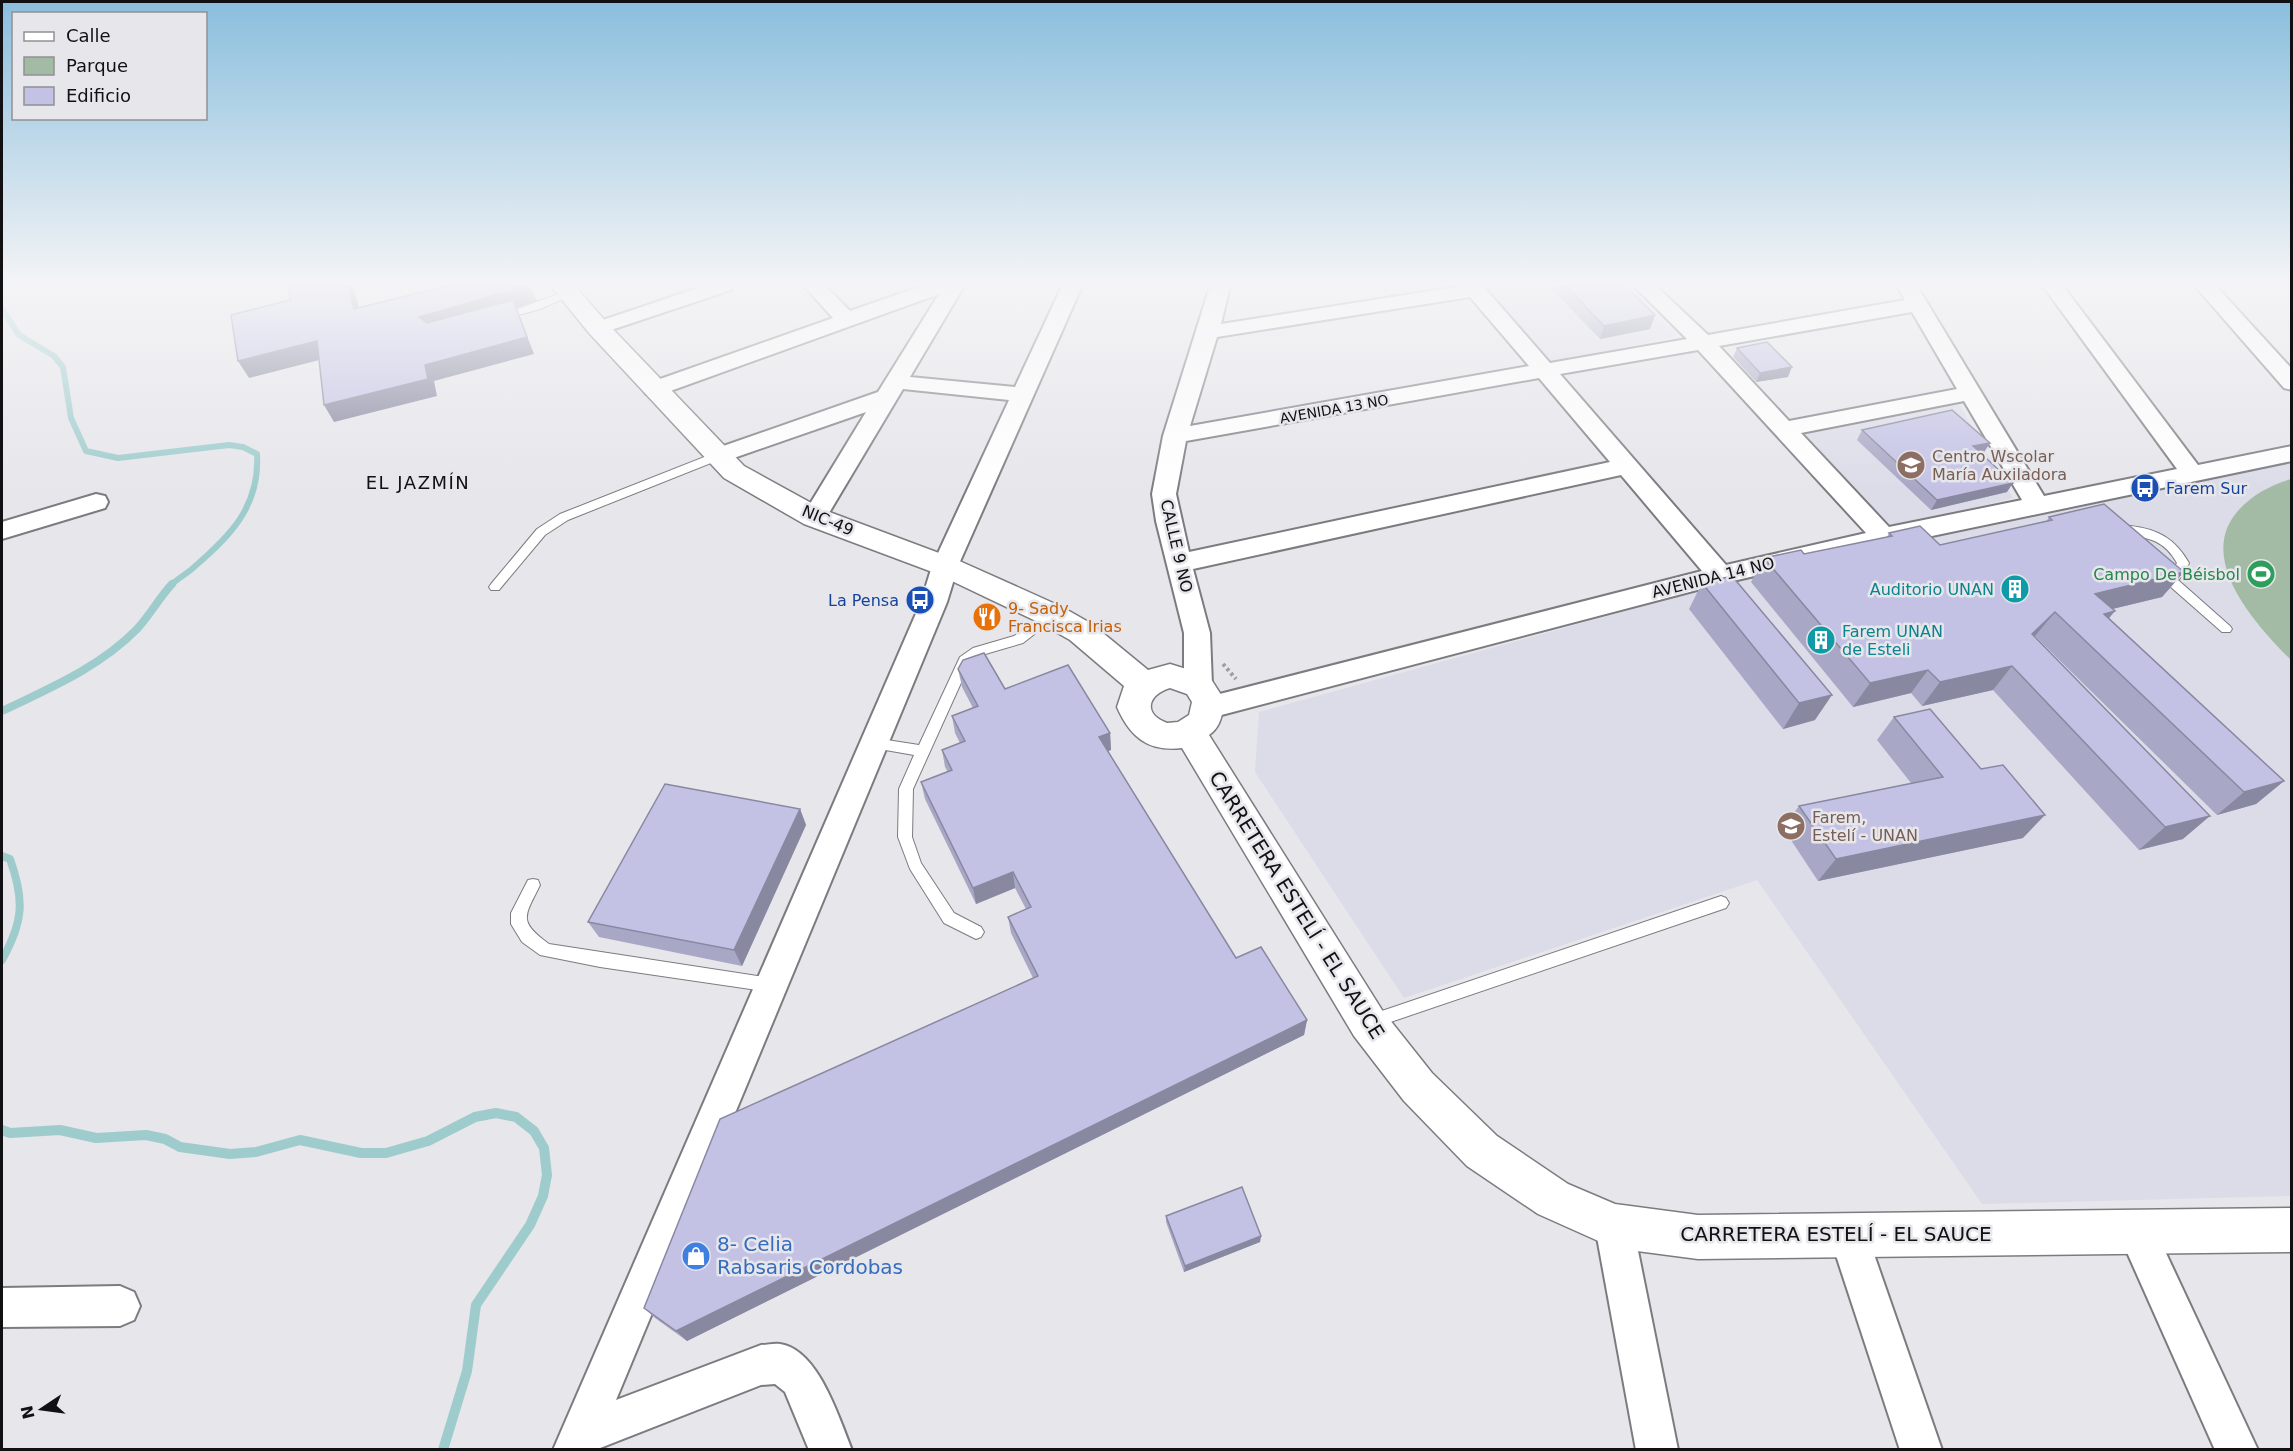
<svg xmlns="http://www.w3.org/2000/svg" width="2293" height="1451" font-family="'DejaVu Sans',sans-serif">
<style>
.built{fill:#dbdce8}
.green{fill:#a3bba5}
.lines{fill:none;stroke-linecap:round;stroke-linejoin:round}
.stream-far2{stroke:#9ecccc;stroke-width:6}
.stream-far1{stroke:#9ecccc;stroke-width:8}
.stream{stroke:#9ecccc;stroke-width:10}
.lane-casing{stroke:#7b7b80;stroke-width:2}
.street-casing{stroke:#7b7b80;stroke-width:4}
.secondary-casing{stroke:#7b7b80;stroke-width:3}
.path{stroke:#9d9da1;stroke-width:4;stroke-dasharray:3 3;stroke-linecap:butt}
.lane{fill:#fff;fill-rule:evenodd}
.street{fill:#fff;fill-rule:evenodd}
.secondary{fill:#fff;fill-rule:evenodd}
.wall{fill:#a8a7c5}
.shaded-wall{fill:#8888a0}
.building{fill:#c3c2e5;stroke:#8888a0;stroke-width:1.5}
.labels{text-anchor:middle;stroke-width:5;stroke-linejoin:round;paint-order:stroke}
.far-street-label{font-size:14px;fill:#111113;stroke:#e6e6eb}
.education-label{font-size:16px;fill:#785e54;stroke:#e6e6eb;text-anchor:start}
.transit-label{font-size:16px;fill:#164399;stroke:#e6e6eb;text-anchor:start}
.street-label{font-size:16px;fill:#111113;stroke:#e6e6eb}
.leisure-label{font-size:16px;fill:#27864d;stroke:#e6e6eb;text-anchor:end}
.culture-label{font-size:16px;fill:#0d838f;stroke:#e6e6eb;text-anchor:end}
.food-label{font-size:16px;fill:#c56008;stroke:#e6e6eb;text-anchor:start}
.neighbourhood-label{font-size:18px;letter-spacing:1.5px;fill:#111113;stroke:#e6e6eb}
.near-street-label{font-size:20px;fill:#111113;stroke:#e6e6eb}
.near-shop-label{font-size:20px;fill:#366cbe;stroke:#e6e6eb;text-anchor:start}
</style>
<rect width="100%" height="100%" fill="#e6e6eb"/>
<g class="built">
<path d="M1479 286H1626L1677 336 1548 363Z"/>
<path d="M1955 397 2013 498 1887 529 1797 433Z"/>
<path d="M2291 460V1196L1982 1204 1757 880 1404 998 1255 772 1259 712 1742 579 2081 503Z"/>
</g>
<path class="green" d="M2291 479H2292L2291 660C2257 626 2196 560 2237 512 2251 495 2271 485 2291 479Z"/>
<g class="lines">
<path class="stream-far2" d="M2 309 19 335 54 356 63 367 71 418 86 451 118 458 229 445 243 447 257 454C260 507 230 536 193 568 185 575 177 579 170 586"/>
<g class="stream-far1">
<path d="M2 711C50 688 100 667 137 629 150 615 159 598 172 584"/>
<path d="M2 856 10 859C25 901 23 922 2 960"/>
</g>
<path class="stream" d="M2 1130 10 1133 60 1130 96 1138 146 1135 165 1139 180 1147 230 1154 256 1152 300 1140 361 1153H386L428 1141 475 1117 496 1113 516 1117 534 1131 544 1148 547 1175 543 1196 530 1225 476 1305 467 1371 443 1450"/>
<g class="lane-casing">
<g id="lane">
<path d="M569 290 572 291V295L540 309 501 320 496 317Z"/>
<path d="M717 452 721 453V459L568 520 545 535 499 590H491L489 587 491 584 537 529 560 514Z"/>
<path d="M2116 525C2149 526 2172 533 2189 563L2185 573 2178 580 2230 626 2232 629 2230 632H2222L2156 574 2154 571 2156 568H2164L2170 573 2177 563C2160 533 2140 539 2112 532L2110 529Z"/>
<path d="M1051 610 1057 615 1055 618 1023 643 982 655 970 663 913 789 912 837 921 863 954 913 981 927 984 932 981 937 976 939 944 923 910 869 898 837 899 789 914 755 874 748 869 747 867 743 869 739 874 738 919 745 960 657 973 648 1014 636Z"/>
<path d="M533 879 538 880 540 885C525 916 517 921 549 944L771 978 777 980 779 985 777 990 771 992 600 967 540 955 522 942 511 924V913L528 880Z"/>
<path d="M1721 896 1726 898 1729 903 1726 908 1370 1029 1364 1027 1362 1022 1364 1017 1370 1015Z"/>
</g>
</g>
<g class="street-casing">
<g id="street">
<path d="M704 286H734L731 290 605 332H591L587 328 591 324Z"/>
<path d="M804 286H825L850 311 922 286H964L910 377 1015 387 1062 286H1082L958 566 947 602 616 1400 761 1345C767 1345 774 1343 780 1344 818 1349 839 1418 852 1450H809L785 1392 775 1384 761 1385 595 1450H553L921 602 932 566 1009 400 903 389 823 523 814 525 805 523 802 517 866 412 725 461 717 464 709 461 705 456 709 451 878 392 939 294 662 394H646L643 389 646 384 833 318Z"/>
<path d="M1210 286H1230L1221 324 1462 286H1483L1550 363 1687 339 1634 286H1656L1708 335 1905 300 1897 286H1917L2044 496 2177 469 2043 286H2063L2198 465 2292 446V461L1884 546 1720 584 1210 718 1200 715 1196 707 1200 699 1702 571 1621 475 1193 569 1210 633 1212 685 1208 692 1198 695 1188 692 1184 685V633L1156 521 1152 494 1163 436ZM1470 297 1529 366 1190 426 1217 337ZM1912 312 1957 389 1789 421 1719 346ZM1698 350 1866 533 1726 565 1560 374ZM1539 378 1610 462 1189 552 1176 494 1186 441ZM1964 401 2022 500 1889 527 1801 433Z"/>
<path d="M2195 286H2216L2292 369V390L2284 388Z"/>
<path d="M96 494 105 496 108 502 105 508 2 539V522Z"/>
<path d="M1614 1207 1627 1213 1633 1226 1678 1450H1636L1595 1226 1601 1213Z"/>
<path d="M2137 1213 2150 1219 2258 1450H2215L2118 1232 2124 1219Z"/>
<path d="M1849 1218 1862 1224 1868 1237 1942 1450H1900L1830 1237 1836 1224Z"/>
<path d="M120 1286 134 1292 140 1306 134 1320 120 1326 2 1327V1288Z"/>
</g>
</g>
<g class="secondary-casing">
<path id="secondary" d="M551 286H575L607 323 744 466 824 510 955 559 1062 607 1092 624 1148 670 1170 664 1209 676 1225 701C1222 714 1221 727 1209 735L1382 1010 1432 1073 1497 1136 1568 1184 1615 1204 1698 1215 2292 1208V1252L1698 1259 1614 1248 1538 1214 1467 1166 1404 1101 1354 1036 1182 748C1148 752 1130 737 1117 707L1124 686 1070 640 1040 623 935 573 804 524 724 478 589 333ZM1170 688 1187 694 1192 702 1189 715 1178 722 1167 723C1143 714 1147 695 1170 688Z"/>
</g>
<path class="path" d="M1223 664 1236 679"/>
<use href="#lane" class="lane"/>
<use href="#street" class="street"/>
<use href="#secondary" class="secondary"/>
</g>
<g class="wall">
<path d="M1549 286H1625L1650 329 1600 339Z"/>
<path d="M1737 348 1788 377 1756 382 1733 357Z"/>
<path d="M1862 430 1990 443 1984 452 1980 453 2007 492 1931 510 1857 440Z"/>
<path d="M2049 517 2184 572 2162 597 2112 609 2109 618 2284 781 2256 804 2217 815 2035 636 2034 637 2183 839 2139 850 1993 690 1922 706 1911 693 1853 707 1751 582 1764 558 1804 554 1887 537 1889 533 1940 545 2046 522Z"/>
<path d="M1702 583 1815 720 1783 729 1689 609Z"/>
<path d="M958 669 1110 733 1111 750 1108 751 1236 958 1307 1020 1304 1035 687 1341 655 1318 644 1308 1033 978 1011 933 1008 917 1026 909 1015 888 976 904 925 799 921 782 948 772 945 767 942 750 960 743 955 733 952 716 973 708 962 687Z"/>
<path d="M1894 717 2023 838 1818 881 1783 828 1799 806 1911 783 1877 740Z"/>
<path d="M800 809 806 825 742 966 599 937 588 922Z"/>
<path d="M1166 1216 1261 1236 1260 1242 1184 1272 1166 1222Z"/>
</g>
<g class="shaded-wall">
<path d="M348 286H353L364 326 354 309Z"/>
<path d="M526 286H530L537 301 516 308 534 354 434 381 437 396 334 422 324 405 428 334 419 317Z"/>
<path d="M1655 315 1650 329 1600 339 1604 326Z"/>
<path d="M317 341 327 358 249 378 238 361Z"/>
<path d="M1792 367 1788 377 1756 382 1760 373Z"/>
<path d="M1990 443 1984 452 1967 456 1973 446Z"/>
<path d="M2013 483 2007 492 1931 510 1937 500Z"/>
<path d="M2184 572 2162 597 2075 618 2095 594Z"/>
<path d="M2115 611 2094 636 2104 614Z"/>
<path d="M2055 612 2035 636 2012 658 2032 634Z"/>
<path d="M2012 666 1993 690 1922 706 1940 682Z"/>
<path d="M1928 670 1911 693 1853 707 1870 683Z"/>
<path d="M1832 695 1815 720 1783 729 1799 703Z"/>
<path d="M1110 733 1111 750 1100 754 1099 737Z"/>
<path d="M2284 781 2256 804 2217 815 2244 792Z"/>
<path d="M800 809 806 825 742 966 734 950Z"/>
<path d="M2045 815 2023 838 1818 881 1836 859Z"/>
<path d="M2210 816 2183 839 2139 850 2165 827Z"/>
<path d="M1013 872 1015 888 976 904 973 888Z"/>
<path d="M1307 1020 1304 1035 687 1341 676 1331Z"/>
<path d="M1261 1236 1260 1242 1184 1272 1185 1266Z"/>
</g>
<g class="building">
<path d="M289 286H348L354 309 446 286H526L419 317 427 323 513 300 527 337 425 365 428 379 324 405 317 341 238 361 231 315 290 300Z"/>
<path d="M1566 286H1625L1655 315 1604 326Z"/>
<path d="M1767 342 1792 367 1760 373 1737 348Z"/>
<path d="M1952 410 1990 443 1973 446 2013 483 1937 500 1862 430Z"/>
<path d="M2104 504 2184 572 2095 594 2115 611 2104 614 2284 781 2244 792 2055 612 2032 634 2210 816 2165 827 2012 666 1940 682 1928 670 1870 683 1764 558 1801 550 1804 554 1892 536 1889 533 1920 526 1940 545 2052 520 2049 517Z"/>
<path d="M1732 576 1832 695 1799 703 1702 583Z"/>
<path d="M984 653 1005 689 1068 665 1110 733 1099 737 1236 958 1261 947 1307 1020 676 1331 644 1308 720 1119 1038 976 1008 917 1031 907 1013 872 973 888 921 782 952 770 942 750 965 741 952 716 978 706 958 669 963 660Z"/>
<path d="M1930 709 1981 769 2003 765 2045 815 1836 859 1799 806 1943 777 1894 717Z"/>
<path d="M665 784 800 809 734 950 588 922Z"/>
<path d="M1242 1187 1261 1236 1185 1266 1166 1216Z"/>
</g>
<linearGradient id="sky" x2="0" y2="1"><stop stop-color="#8abedd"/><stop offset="0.58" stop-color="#f4f4f6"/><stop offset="1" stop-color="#f4f4f6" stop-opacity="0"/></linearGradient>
<rect width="2293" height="489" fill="url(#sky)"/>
<defs>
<g id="school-disc" transform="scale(1.5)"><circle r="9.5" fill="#8d6e63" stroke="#e6e6eb"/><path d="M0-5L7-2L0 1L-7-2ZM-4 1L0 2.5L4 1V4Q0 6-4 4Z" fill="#fff"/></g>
<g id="bus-disc" transform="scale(1.5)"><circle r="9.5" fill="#1a4fb4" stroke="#e6e6eb"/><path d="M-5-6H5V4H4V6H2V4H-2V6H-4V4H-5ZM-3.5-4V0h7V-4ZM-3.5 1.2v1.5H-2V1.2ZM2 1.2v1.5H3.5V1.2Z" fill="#fff"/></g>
<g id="stadium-disc" transform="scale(1.5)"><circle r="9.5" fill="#2e9e5b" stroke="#e6e6eb"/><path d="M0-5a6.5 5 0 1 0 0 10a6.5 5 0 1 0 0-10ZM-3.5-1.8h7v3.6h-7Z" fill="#fff"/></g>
<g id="building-disc" transform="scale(1.5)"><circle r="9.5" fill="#0f9aa8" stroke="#e6e6eb"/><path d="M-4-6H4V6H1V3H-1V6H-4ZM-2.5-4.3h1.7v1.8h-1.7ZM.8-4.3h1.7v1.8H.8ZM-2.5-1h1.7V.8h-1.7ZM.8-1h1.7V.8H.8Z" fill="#fff"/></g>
<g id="restaurant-disc" transform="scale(1.5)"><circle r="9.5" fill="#e8710a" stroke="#e6e6eb"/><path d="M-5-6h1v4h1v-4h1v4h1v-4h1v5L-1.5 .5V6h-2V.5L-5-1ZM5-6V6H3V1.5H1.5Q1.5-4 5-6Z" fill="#fff"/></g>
<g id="university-disc" transform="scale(1.5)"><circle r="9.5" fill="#8d6e63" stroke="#e6e6eb"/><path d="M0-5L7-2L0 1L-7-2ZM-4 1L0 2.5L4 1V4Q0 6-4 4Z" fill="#fff"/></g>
<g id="shop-disc" transform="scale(1.5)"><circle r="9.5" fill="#3f7fe0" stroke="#e6e6eb"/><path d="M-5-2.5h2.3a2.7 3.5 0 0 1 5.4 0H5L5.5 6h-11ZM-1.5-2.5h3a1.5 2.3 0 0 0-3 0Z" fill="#fff"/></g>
</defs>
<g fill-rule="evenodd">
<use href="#school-disc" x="1911" y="465"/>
<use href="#bus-disc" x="2145" y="488"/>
<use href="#stadium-disc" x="2261" y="574"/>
<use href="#building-disc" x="2015" y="589"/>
<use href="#bus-disc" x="920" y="600"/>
<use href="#restaurant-disc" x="987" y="617"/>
<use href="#building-disc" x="1821" y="640"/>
<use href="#university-disc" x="1791" y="826"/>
<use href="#shop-disc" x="696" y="1256"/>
</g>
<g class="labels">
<g class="far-street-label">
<text transform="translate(1334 409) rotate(-10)" y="5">AVENIDA 13 NO</text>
</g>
<g class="education-label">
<text x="1932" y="462">Centro Wscolar<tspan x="1932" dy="18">María Auxiladora</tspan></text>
<text x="1812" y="823">Farem,<tspan x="1812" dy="18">Estelí - UNAN</tspan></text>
</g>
<g class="transit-label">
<text x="2166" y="494">Farem Sur</text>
<text x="899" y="606" text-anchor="end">La Pensa</text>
</g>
<g class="street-label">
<text transform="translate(828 520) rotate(23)" y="6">NIC-49</text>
<text transform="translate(1177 546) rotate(77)" y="6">CALLE 9 NO</text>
<text transform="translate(1713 577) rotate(-14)" y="6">AVENIDA 14 NO</text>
</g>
<g class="leisure-label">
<text x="2240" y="580">Campo De Béisbol</text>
</g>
<g class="culture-label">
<text x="1994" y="595">Auditorio UNAN</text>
<text x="1842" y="637" text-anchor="start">Farem UNAN<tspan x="1842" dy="18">de Esteli</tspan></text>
</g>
<g class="food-label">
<text x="1008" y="614">9- Sady<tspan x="1008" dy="18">Francisca Irias</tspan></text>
</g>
<g class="neighbourhood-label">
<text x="418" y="489">EL JAZMÍN</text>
</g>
<g class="near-street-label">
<text transform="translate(1297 905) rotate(58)" y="7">CARRETERA ESTELÍ - EL SAUCE</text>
<text x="1836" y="1241">CARRETERA ESTELÍ - EL SAUCE</text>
</g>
<g class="near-shop-label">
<text x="717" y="1251">8- Celia<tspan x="717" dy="23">Rabsaris Cordobas</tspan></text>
</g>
</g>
<rect width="2293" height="1451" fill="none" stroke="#111113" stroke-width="6"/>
<rect x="12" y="12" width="195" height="108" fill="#e6e6eb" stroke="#919195" stroke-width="1.5"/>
<rect x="24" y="32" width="30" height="9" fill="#ffffff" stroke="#919195" stroke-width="1.5"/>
<text x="66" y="42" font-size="18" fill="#111113">Calle</text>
<rect x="24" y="57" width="30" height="18" fill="#a3bba5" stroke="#919195" stroke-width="1.5"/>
<text x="66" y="72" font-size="18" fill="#111113">Parque</text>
<rect x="24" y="87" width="30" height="18" fill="#c3c2e5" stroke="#919195" stroke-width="1.5"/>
<text x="66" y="102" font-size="18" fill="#111113">Edificio</text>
<g transform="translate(42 1409) rotate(257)" stroke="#e6e6eb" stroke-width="4.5" paint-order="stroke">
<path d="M0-4.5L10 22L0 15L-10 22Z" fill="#111113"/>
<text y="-9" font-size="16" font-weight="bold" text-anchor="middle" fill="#111113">N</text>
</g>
</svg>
